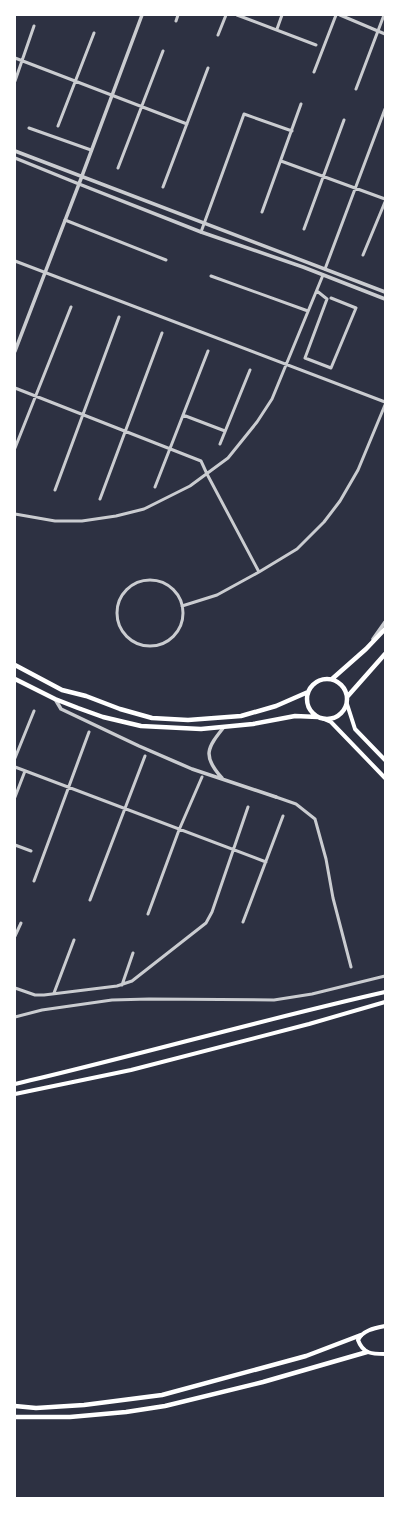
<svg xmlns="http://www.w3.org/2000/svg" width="400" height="1513" font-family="Roboto,sans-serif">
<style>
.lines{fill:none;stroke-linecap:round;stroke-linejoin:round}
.minor{stroke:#caccd0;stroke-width:3}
.tertiary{stroke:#caccd0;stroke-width:3.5}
.secondary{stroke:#fff;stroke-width:4}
.primary{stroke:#fff;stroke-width:4.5}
</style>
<rect width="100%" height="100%" fill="#2d3142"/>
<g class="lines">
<path class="minor" d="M 237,15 L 316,45
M 340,15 L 385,34
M 176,21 L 178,15
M 277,29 L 282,15
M 218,35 L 226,15
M 15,58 L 187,124
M 314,72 L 336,15
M 15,81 L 34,26
M 356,89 L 384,15
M 58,126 L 94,33
M 29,128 L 91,150
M 281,161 L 385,199
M 118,168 L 163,51
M 163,187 L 208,68
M 262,212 L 301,104
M 65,220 L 166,260
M 304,229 L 344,120
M 201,232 L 244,114 L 292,131
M 363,255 L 385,202
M 15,261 L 385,402
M 325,269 L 385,109
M 211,276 L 308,311
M 317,291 L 327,299 L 305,358 L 331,368 L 356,308 L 331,298
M 15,388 L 201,461 L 207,474 L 259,572
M 183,415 L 225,431
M 220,444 L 250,370
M 15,448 L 71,307
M 155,487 L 208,351
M 55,490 L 119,317
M 100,499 L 162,333
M 15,514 L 55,521 L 82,521 L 116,516 L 144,509 L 190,486 L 228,458 L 257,422 L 272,399 L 323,275
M117 613a33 33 0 1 1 66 0a33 33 0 1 1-66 0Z
M 182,606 L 217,595 L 259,572 L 297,549 L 324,522 L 340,501 L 358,470 L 385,405
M 15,758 L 34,711
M 15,767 L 266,862
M 15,797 L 25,771
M 276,797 L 296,804 L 315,819 L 326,859 L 333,898 L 351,967
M 15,845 L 31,851
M 34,881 L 89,732
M 90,900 L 145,756
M 148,914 L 179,830 L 202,777
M 243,922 L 283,816
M 15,936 L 21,923
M 122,985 L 133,953
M 15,988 L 35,995 L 44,995 L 117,986 L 132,981 L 206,923 L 212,912 L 248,807
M 54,993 L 74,940
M 15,1017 L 42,1010 L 112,1000 L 149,999 L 274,1000 L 312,994 L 385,976"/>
<path class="tertiary" d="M 15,151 L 385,292
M 15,158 L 79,184 L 201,232 L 303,267 L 385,299
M 15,351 L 79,184 L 142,15
M 373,639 L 385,622
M 55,699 L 61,709 L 139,746 L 192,769 L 276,797
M 222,778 C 202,756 207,748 224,727"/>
<path class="secondary" d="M 347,704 L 355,729 L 385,760
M 324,719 L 331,722 L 385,778
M 15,1084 C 139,1055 261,1020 385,992
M 15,1094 L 131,1070 L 309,1024 L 385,1002
M 385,1326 C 375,1328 363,1330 358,1340 C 363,1354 372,1354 385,1354"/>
<path class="primary" d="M 15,665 L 62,690 L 86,696 L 120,709 L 152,718 L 188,720 L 241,716 L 276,706 L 308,692
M307 699a20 20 0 1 1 40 0a20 20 0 1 1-40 0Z
M 15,679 L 55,699 L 78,708 L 103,717 L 141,726 L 201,729 L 253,724 L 295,716 L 318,717
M 332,679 L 366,649 L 385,629
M 347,697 L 385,654
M 15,1406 L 36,1408 L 84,1405 L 162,1395 L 306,1356 L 361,1335
M 15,1417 L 70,1417 L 126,1412 L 165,1406 L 263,1382 L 367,1352"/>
</g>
<rect width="400" height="1513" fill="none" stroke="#ffffff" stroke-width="32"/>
</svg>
